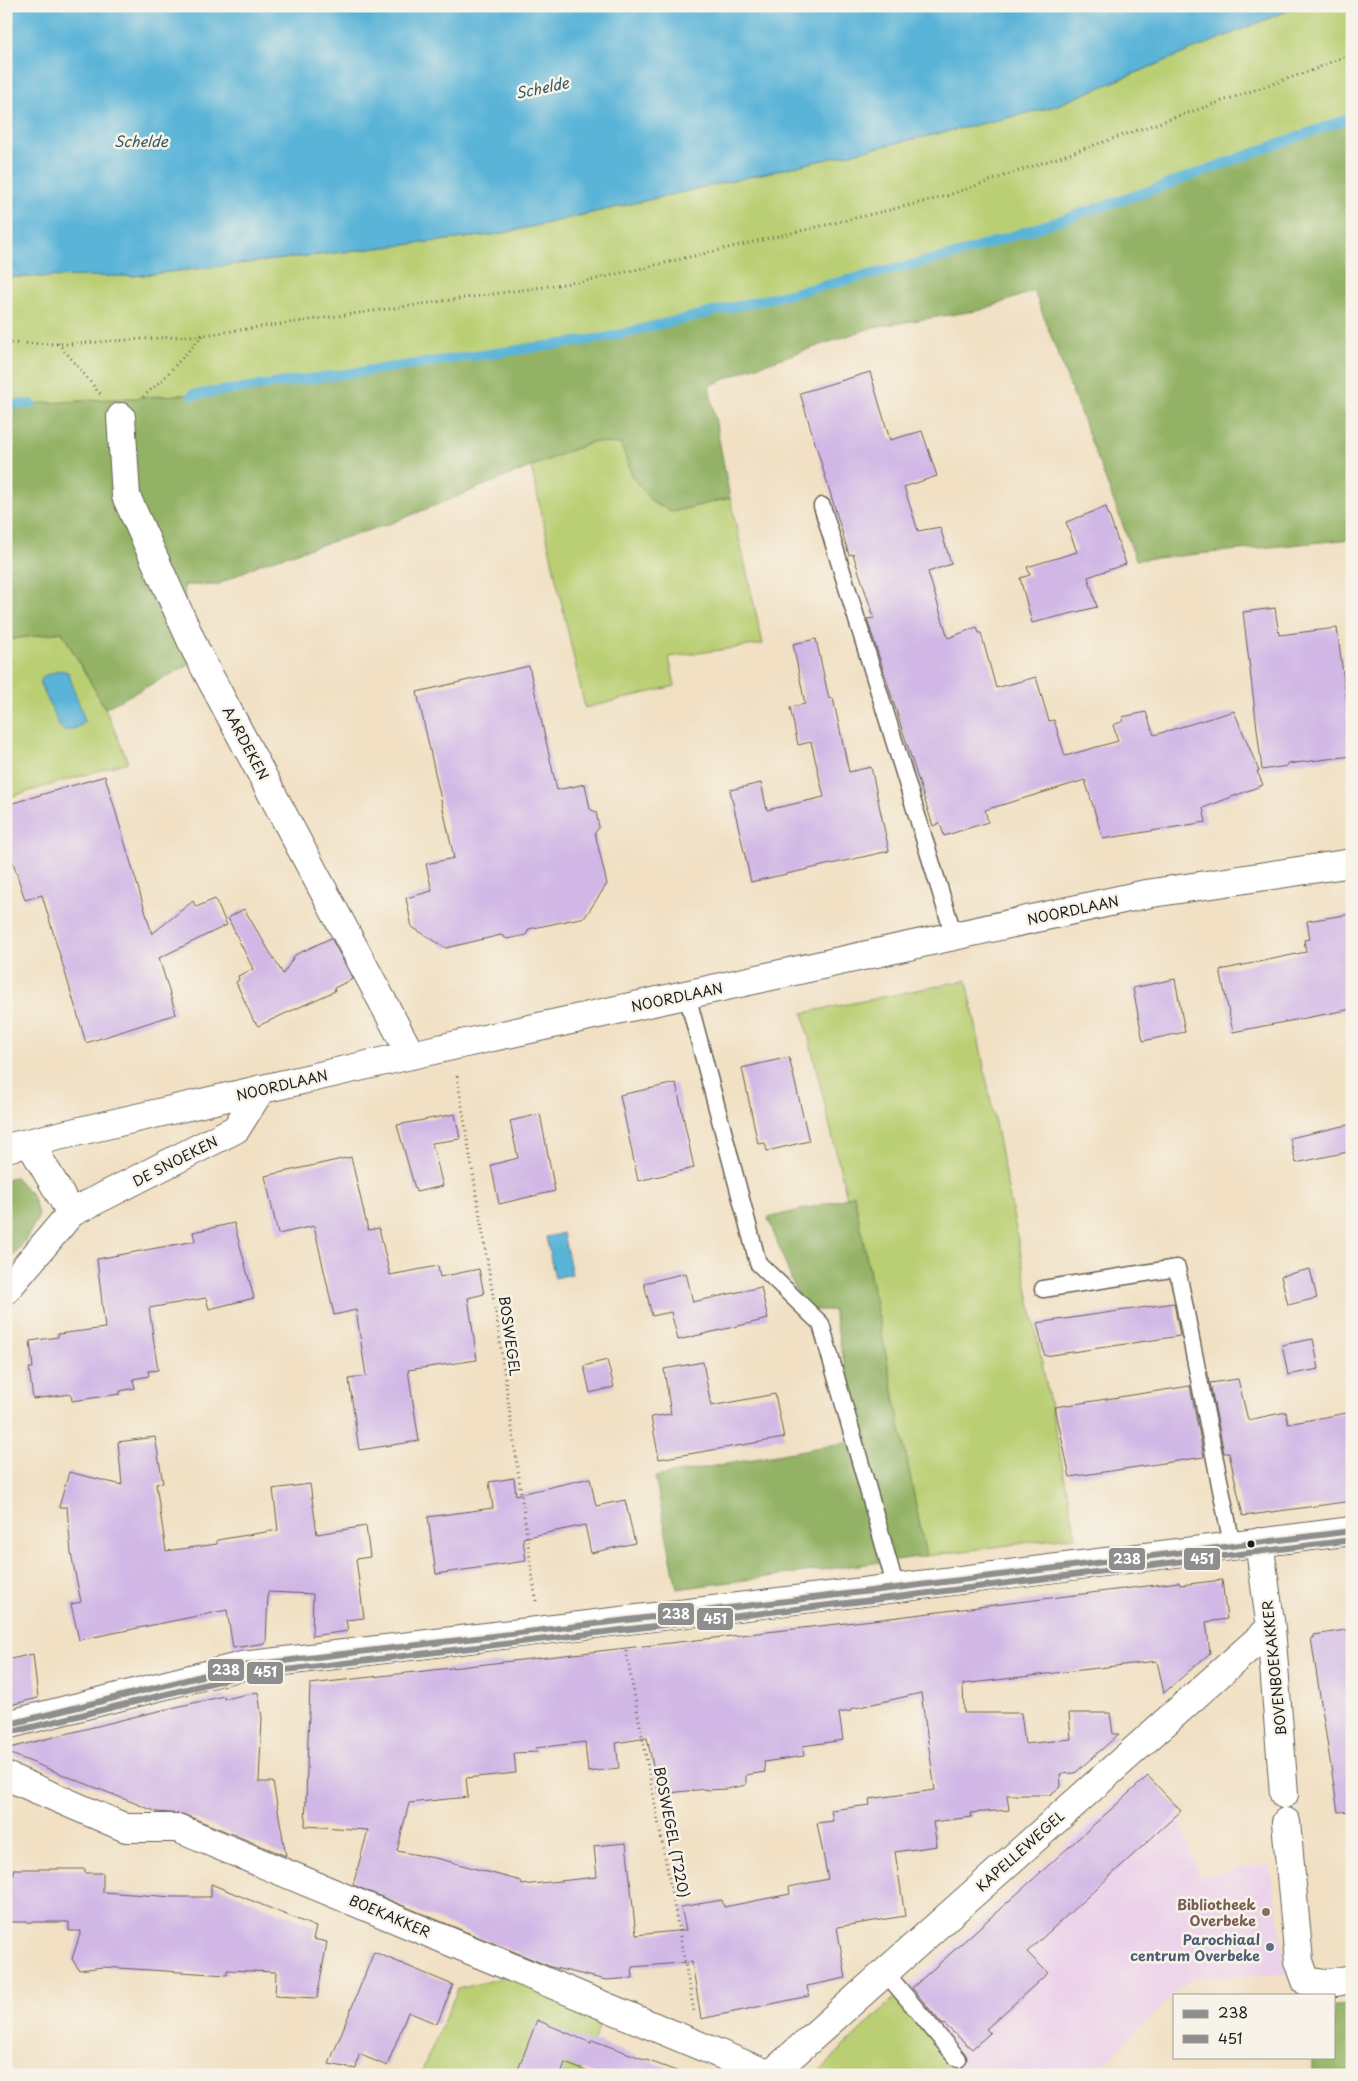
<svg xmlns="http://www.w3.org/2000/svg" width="1358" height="2081" font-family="'Playpen Sans',sans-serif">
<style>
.built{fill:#ecd1ea}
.green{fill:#bacf73;stroke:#6b7648}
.forest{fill:#93b265;stroke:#586740}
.water{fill:#5ab4d8;stroke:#3b687a}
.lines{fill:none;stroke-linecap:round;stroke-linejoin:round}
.stream{stroke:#5ab4d8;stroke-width:10}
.building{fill:#d1b7e6;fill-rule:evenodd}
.service-casing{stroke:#676156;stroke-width:19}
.minor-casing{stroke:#676156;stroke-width:30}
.tertiary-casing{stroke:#676156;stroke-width:30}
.path{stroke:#676156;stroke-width:3;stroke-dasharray:1 4;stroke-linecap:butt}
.service{stroke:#fff;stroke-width:16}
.minor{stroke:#fff;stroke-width:28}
.tertiary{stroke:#fff;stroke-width:28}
.bus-1-casing{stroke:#f7f3e8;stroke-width:10}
.bus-2-casing{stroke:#f7f3e8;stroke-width:10}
.bus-1{stroke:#8e8e8e;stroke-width:6}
.bus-2{stroke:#8e8e8e;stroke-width:6}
.bus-dot{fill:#1c1c1c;stroke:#f7f3e8;stroke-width:2}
.education-dot{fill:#8d6e63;stroke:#f7f3e8;stroke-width:2}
.service-dot{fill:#5c6f8a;stroke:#f7f3e8;stroke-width:2}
.labels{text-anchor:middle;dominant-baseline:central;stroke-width:5;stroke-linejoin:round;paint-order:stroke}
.street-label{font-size:14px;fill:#1c1c1c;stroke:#f7f3e8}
.education-label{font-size:14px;font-weight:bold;fill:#785e54;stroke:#f7f3e8;text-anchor:end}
.service-label{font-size:14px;font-weight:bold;fill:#4e5e75;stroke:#f7f3e8;text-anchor:end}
.water-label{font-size:15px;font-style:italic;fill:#355967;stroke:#f7f3e8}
.line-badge{stroke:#f7f3e8;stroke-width:2}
.badge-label{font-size:14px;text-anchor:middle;font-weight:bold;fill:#fff}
</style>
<rect width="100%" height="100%" fill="#f7f3e8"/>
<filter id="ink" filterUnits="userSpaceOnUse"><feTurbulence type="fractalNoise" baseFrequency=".02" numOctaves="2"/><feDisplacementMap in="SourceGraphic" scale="10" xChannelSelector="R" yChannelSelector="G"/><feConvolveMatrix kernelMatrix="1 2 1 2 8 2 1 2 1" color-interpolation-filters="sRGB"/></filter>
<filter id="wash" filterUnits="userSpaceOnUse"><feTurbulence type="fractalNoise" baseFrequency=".0096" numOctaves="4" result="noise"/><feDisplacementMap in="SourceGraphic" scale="20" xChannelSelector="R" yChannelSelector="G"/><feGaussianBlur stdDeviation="1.12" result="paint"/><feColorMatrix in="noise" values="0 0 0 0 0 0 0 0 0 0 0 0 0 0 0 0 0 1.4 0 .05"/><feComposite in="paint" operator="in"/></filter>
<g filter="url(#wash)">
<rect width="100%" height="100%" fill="#f1e0c3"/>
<path class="built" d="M 1145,1773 L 1178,1812 L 1199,1876 L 1269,1864 L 1288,1974 L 1190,1978 L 1092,2075 L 819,2075 L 819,2071 L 895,1997 Z"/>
<path class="green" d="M 1299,6 L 1352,6 L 1352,124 L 1345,120 L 1146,192 L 957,254 L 603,338 L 212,393 L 31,404 L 6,404 L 6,277 L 134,276 L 500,234 L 1050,108 Z
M 592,442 L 621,444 L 633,478 L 672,512 L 730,498 L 763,644 L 669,657 L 675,686 L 585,708 L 531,466 Z
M 62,632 L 105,708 L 128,762 L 6,798 L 6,640 Z
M 967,980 L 1076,1536 L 926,1556 L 854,1195 L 847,1198 L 803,1013 Z
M 509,1976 L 605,2013 L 579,2075 L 420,2075 L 458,1989 Z
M 895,1997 L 965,2075 L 819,2075 L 819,2071 Z"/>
<path class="forest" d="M 1345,120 L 1352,124 L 1352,539 L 1136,560 L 1034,291 L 981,310 L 874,327 L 749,369 L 709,386 L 730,498 L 672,512 L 653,503 L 633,478 L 621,444 L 592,442 L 389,524 L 262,563 L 217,585 L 184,585 L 189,665 L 105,708 L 62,632 L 6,640 L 6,404 L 31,404 L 212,393 L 603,338 L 957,254 L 1146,192 Z
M 15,1177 L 32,1195 L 39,1216 L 23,1244 L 6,1264 L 6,1179 Z
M 854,1194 L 926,1556 L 677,1589 L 655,1477 L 837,1444 L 860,1437 L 833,1310 L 803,1310 L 768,1218 L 847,1198 Z
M 1352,2005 L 1352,2075 L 1312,2075 L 1312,2057 L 1334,2057 L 1334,2006 Z"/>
<path class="water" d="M 6,6 L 1299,6 L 1050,108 L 499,234 L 134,276 L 6,277 Z
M 60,670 L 68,672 L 85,721 C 82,727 71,730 64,731 L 59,726 L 40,682 L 44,676 Z
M 563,1233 L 572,1274 L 555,1278 L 546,1237 Z"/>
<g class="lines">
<path class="stream" d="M 192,395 L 603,338 L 957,254 L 1146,192 L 1352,117
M 6,404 L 31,404"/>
</g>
<g id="blocks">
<path class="building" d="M 870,372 L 890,440 L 922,431 L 937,476 L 904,487 L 918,531 L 940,527 L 951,564 L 928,572 L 948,638 L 977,627 L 979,633 L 981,633 L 996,688 L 1036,677 L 1049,721 L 1054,720 L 1065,756 L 1118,741 L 1113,725 L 1124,721 L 1122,717 L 1146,712 L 1154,735 L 1234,711 L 1259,771 L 1257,771 L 1263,785 L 1203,808 L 1206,822 L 1103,839 L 1085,780 L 985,810 L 988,822 L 944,836 L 940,823 L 933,826 L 867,619 L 874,618 L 853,554 L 849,555 L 800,393 Z
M 1106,507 L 1126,564 L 1088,577 L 1097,607 L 1032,623 L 1020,578 L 1030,575 L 1027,567 L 1077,552 L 1066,522 Z
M 1275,608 L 1279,635 L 1337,628 L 1352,743 L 1352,756 L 1287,764 L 1287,766 L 1262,770 L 1243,612 Z
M 816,639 L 829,699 L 833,698 L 849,772 L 871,767 L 889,851 L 751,882 L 730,790 L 761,783 L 767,810 L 824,797 L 811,742 L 798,745 L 790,707 L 805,704 L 793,644 Z
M 529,666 L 557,790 L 585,784 L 590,809 L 596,812 L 599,827 L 595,833 L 607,884 L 585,917 L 529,929 L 526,935 L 507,939 L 501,935 L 446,948 L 412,927 L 406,898 L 432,891 L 426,864 L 454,858 L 417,692 Z
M 105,776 L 152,934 L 193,901 L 196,907 L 215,899 L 227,925 L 159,958 L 176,1014 L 86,1043 L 42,895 L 25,900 L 6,840 L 6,805 Z
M 244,909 L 283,974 L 295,955 L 331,938 L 353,979 L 334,988 L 335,991 L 258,1026 L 255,1022 L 254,1022 L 236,982 L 239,980 L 238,976 L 253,969 L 228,918 Z
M 1352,914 L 1352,1009 L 1233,1032 L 1220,970 L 1306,952 L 1304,940 L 1310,939 L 1307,921 Z
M 1175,979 L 1185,1032 L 1143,1041 L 1133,988 Z
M 789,1057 L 809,1141 L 767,1151 L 765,1143 L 758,1144 L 742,1068 Z
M 676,1083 L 694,1168 L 638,1181 L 620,1095 Z
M 455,1114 L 460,1139 L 432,1143 L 443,1186 L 416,1192 L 397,1125 Z
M 540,1114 L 555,1191 L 499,1204 L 491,1165 L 518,1158 L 510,1121 Z
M 1352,1124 L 1352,1151 L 1296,1163 L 1290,1138 Z
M 351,1157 L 368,1230 L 379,1228 L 390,1275 L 438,1266 L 440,1277 L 479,1269 L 484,1294 L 468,1298 L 477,1360 L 408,1370 L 419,1441 L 359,1450 L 349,1379 L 366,1376 L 356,1310 L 334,1315 L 314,1226 L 278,1234 L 265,1176 Z
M 234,1223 L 254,1298 L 209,1309 L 206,1298 L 149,1308 L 158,1370 L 148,1371 L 149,1376 L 133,1379 L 135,1388 L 120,1391 L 120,1394 L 72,1401 L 71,1394 L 33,1399 L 29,1368 L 33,1368 L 30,1341 L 58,1337 L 58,1334 L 105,1328 L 97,1259 L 195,1241 L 193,1232 Z
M 1310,1269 L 1317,1298 L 1288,1305 L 1281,1276 Z
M 686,1273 L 693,1302 L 761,1287 L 768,1319 L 678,1340 L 671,1312 L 652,1316 L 644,1283 Z
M 1174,1303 L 1180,1336 L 1045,1356 L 1037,1323 Z
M 1313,1339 L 1319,1369 L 1288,1375 L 1282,1345 Z
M 607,1360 L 614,1387 L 590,1393 L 584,1366 Z
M 703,1362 L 711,1406 L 775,1394 L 784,1438 L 659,1459 L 651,1417 L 671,1414 L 664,1369 Z
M 1238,1379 L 1248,1420 L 1286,1412 L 1288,1424 L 1352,1412 L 1352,1501 L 1243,1516 L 1229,1453 L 1224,1453 L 1210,1383 Z
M 1190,1386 L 1204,1457 L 1070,1477 L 1055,1407 Z
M 155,1437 L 163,1483 L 156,1484 L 166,1551 L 217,1544 L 217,1540 L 278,1530 L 273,1489 L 310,1484 L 317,1534 L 366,1526 L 370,1557 L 356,1559 L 364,1618 L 346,1620 L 348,1631 L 312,1636 L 313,1594 L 268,1592 L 266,1643 L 233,1648 L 227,1610 L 79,1640 L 71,1604 L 81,1602 L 71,1553 L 67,1507 L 59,1507 L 69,1472 L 122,1485 L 118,1442 Z
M 514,1478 L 516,1495 L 590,1478 L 596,1506 L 625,1500 L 635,1543 L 591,1553 L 585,1525 L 523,1538 L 526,1561 L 436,1574 L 428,1517 L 493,1508 L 489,1482 Z
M 1222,1580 L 1227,1619 L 1206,1622 L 1210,1653 L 1164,1693 L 1157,1661 L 963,1684 L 964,1713 L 1021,1713 L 1025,1744 L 1071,1739 L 1069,1713 L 1110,1713 L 1113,1734 L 1119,1734 L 1075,1773 L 1060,1774 L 1061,1786 L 1050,1795 L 1007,1795 L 1009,1810 L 971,1813 L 972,1817 L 933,1822 L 937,1846 L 895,1852 L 905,1916 L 837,1927 L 846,1978 L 807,1986 L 809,1996 L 701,2019 L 692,1962 L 632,1967 L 633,1978 L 606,1980 L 551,1967 L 353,1885 L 368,1830 L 305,1826 L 310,1684 L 890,1618 L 1179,1582 L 1180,1585 ZM 921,1693 L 935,1790 L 869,1799 L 870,1805 L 831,1810 L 833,1821 L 817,1823 L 828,1879 L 789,1887 L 790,1894 L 724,1907 L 722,1900 L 681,1907 L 686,1930 L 636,1935 L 626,1843 L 594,1846 L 597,1877 L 522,1885 L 521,1881 L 440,1859 L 397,1851 L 409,1803 L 468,1797 L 466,1778 L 516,1773 L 514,1753 L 537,1752 L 536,1748 L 585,1742 L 588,1772 L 619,1768 L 616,1743 L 647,1738 L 659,1794 L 706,1789 L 706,1790 L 727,1789 L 746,1785 L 746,1775 L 765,1772 L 764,1762 L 804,1756 L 803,1746 L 843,1740 L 839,1713 L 851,1711 L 851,1709 Z
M 1352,1629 L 1352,1811 L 1338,1812 L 1311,1638 L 1314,1638 L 1314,1635 Z
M 33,1654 L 38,1698 L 6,1706 L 6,1660 Z
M 258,1692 L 262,1718 L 259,1782 L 273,1782 L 286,1856 L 183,1814 L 157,1812 L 6,1752 L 6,1749 L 137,1716 L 224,1696 L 224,1699 Z
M 1148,1776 L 1181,1811 L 1027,1952 L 1048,1973 L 986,2029 L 990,2033 L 972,2049 L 944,2024 L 943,2025 L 912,1988 Z
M 13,1869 L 85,1869 L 85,1873 L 103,1873 L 103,1892 L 173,1897 L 211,1897 L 211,1884 L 316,1927 L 313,1939 L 327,1942 L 317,1998 L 275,1996 L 276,1972 L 227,1970 L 227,1975 L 103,1967 L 79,1970 L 72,1959 L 81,1931 L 69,1931 L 69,1922 L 6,1922 L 6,1875 L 14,1875 Z
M 374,1952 L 453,1985 L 437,2024 L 408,2012 L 387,2066 L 359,2054 L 356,2069 L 329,2064 Z
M 537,2020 L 591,2043 L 592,2040 L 679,2072 L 678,2075 L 596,2075 L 565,2063 L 561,2075 L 516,2075 Z"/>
</g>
</g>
<g filter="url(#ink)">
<use href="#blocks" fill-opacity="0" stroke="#676156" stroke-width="1"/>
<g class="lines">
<g class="service-casing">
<path id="service" d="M 822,506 L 954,936
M 687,995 L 758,1263 L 821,1324 L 896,1588
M 1043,1289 L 1177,1268 L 1232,1545
M 885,1972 L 958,2059"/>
</g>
<g class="minor-casing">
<path id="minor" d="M 121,417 L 126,496 L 196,651 L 411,1055
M 30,1143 L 71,1213
M 6,1290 L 71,1213 L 236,1129 L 261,1089
M 1259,1542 L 1271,1628 L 1284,1794
M 6,1725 L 242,1666 L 896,1588 L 1352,1531
M 6,1776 L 126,1828 L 177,1828 L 770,2075
M 1286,1822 L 1299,1961 L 1306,1981 L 1325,1984 L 1352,1979
M 770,2075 L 1271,1628"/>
</g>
<g class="tertiary-casing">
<path id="tertiary" d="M 6,1148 L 411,1055 L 1146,894 L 1352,863"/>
</g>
<path class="path" d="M 6,343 L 68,344 L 204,335 L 592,280 L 940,198 L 1313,70 L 1352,53
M 58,343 L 102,396
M 143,397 L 163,379 L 203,335
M 457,1076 L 497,1320 L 536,1601
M 626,1651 L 694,2011"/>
<use href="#service" class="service"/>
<use href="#minor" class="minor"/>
<use href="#tertiary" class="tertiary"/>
<g class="bus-1-casing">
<path id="bus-1" d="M 6,1725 L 242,1666 L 896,1588 L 1352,1531"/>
</g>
<g class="bus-2-casing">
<path id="bus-2" d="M 8,1733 L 244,1675 L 897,1597 L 1352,1540"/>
</g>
<use href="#bus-1" class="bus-1"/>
<use href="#bus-2" class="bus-2"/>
</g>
</g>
<circle class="bus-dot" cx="1251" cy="1544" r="4.5"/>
<circle class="education-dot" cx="1266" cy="1912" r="5"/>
<circle class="service-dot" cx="1270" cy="1947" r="5"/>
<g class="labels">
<g class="street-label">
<text transform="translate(246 743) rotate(62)">AARDEKEN</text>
<text transform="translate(1073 910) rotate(-12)">NOORDLAAN</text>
<text transform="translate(677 997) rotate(-12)">NOORDLAAN</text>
<text transform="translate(282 1085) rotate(-13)">NOORDLAAN</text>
<text transform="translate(175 1161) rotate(-27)">DE SNOEKEN</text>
<text transform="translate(510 1336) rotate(82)">BOSWEGEL</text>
<text transform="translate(1274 1668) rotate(-96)">BOVENBOEKAKKER</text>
<text transform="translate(672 1832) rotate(79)">BOSWEGEL (T220)</text>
<text transform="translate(1020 1851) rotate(-42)">KAPELLEWEGEL</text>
<text transform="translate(390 1916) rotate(23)">BOEKAKKER</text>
</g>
<g class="education-label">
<text x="1256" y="1904">Bibliotheek<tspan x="1256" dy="16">Overbeke</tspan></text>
</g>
<g class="service-label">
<text x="1260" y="1939">Parochiaal<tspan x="1260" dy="16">centrum Overbeke</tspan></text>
</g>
<g class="water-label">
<text transform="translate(542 87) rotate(-12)">Schelde</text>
<text x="141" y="140">Schelde</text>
</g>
</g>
<g class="line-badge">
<rect x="1183" y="1547" width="38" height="24" rx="5" fill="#8e8e8e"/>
<rect x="1108" y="1547" width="38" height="24" rx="5" fill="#8e8e8e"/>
<rect x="657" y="1602" width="38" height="24" rx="5" fill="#8e8e8e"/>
<rect x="696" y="1607" width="38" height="24" rx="5" fill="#8e8e8e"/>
<rect x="207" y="1658" width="38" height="24" rx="5" fill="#8e8e8e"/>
<rect x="246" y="1661" width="38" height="24" rx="5" fill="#8e8e8e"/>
</g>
<g class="badge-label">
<text x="1202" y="1564">451</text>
<text x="1127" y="1564">238</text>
<text x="676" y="1619">238</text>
<text x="715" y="1624">451</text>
<text x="226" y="1675">238</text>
<text x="265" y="1677">451</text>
</g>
<rect width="1358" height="2081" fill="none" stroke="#f7f3e8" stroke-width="25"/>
<rect x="1173" y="1994" width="162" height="65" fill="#f7f3e8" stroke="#9f9d96"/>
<rect x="1183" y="2010" width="25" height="8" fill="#8e8e8e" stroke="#9f9d96"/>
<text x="1218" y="2018" font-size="15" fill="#1c1c1c">238</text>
<rect x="1183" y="2035" width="25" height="8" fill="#8e8e8e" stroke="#9f9d96"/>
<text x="1218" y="2044" font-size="15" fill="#1c1c1c">451</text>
</svg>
